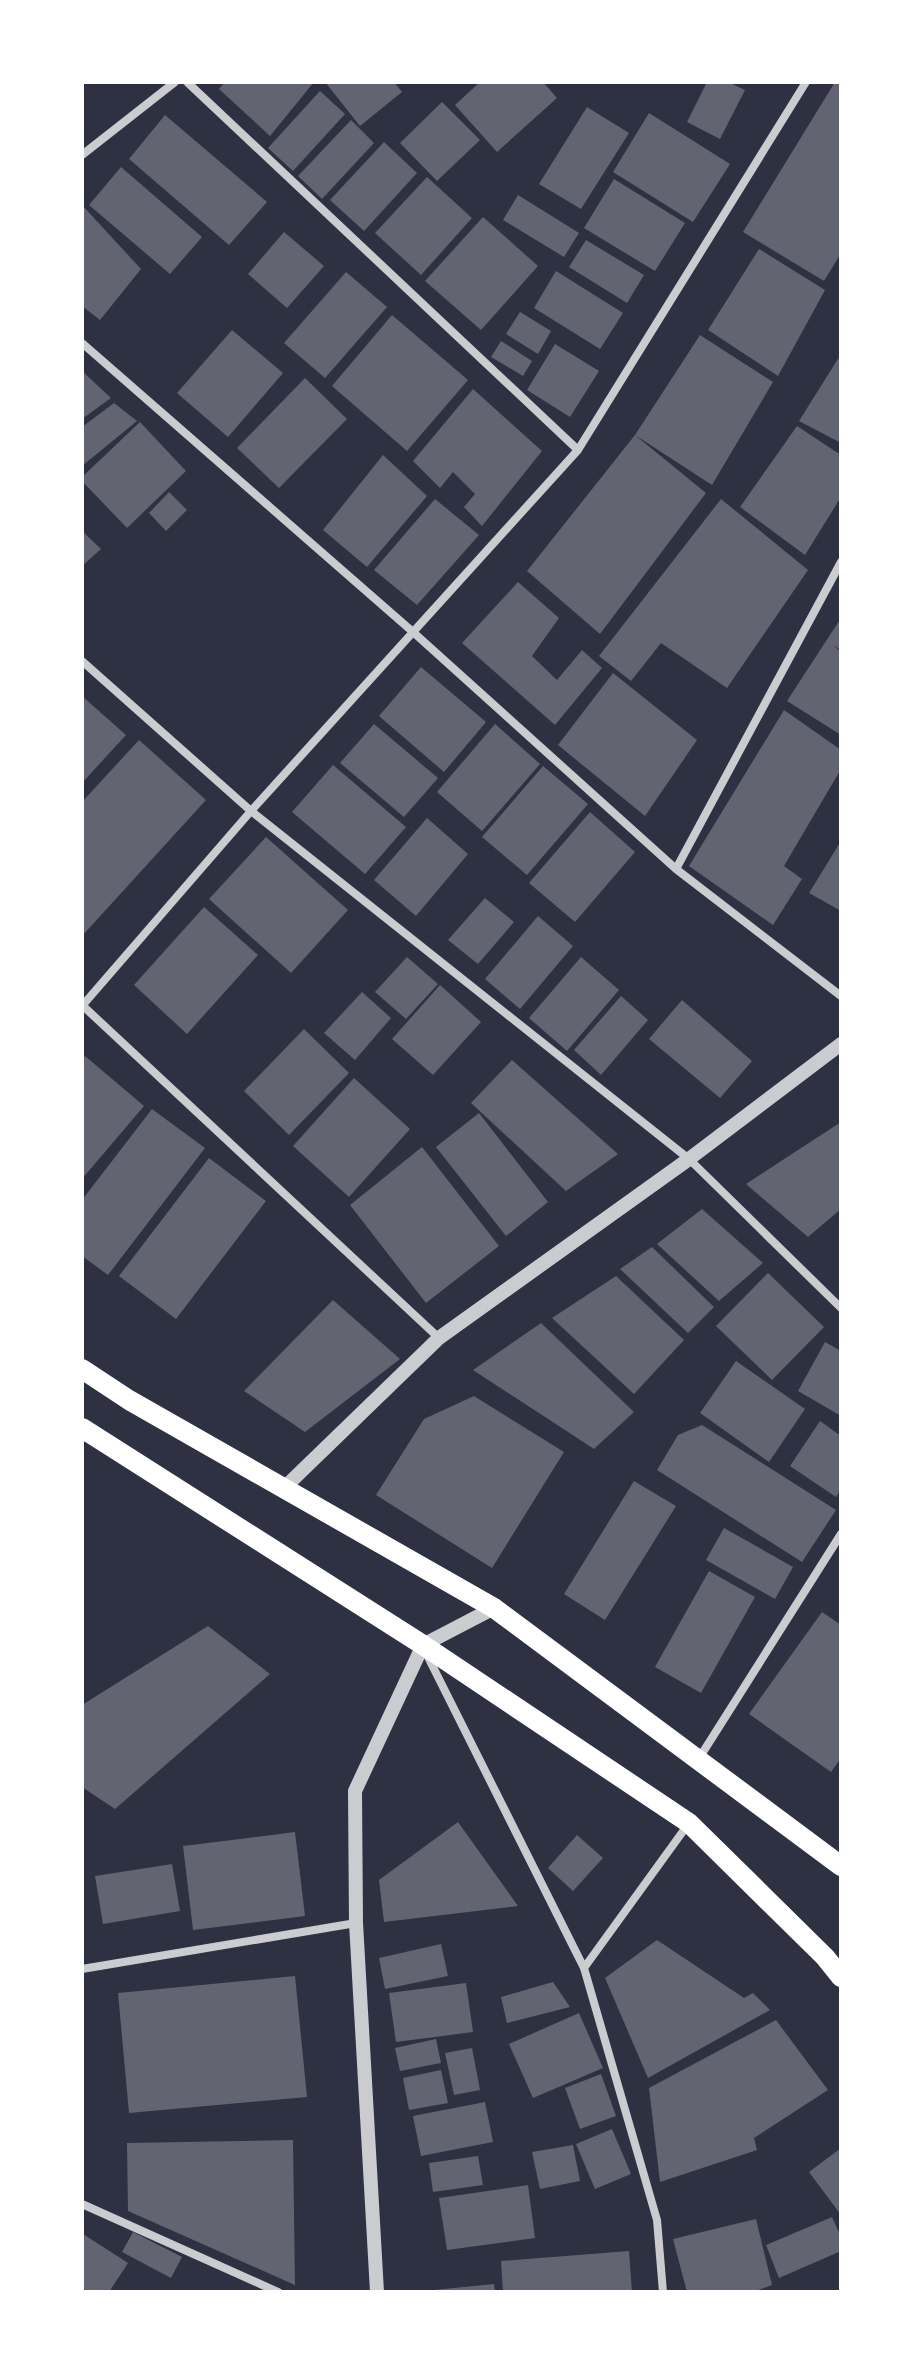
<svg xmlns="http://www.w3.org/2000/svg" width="923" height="2374" font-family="'PT Serif',serif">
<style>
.building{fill:#626471}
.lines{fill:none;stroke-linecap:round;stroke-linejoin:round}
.minor{stroke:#caccd0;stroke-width:8}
.tertiary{stroke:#caccd0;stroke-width:14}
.primary{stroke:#fff;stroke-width:20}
</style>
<rect width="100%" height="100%" fill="#2d3142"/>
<path class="building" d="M 225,82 L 314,82 L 270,136 L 219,89 Z
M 325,82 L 394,82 L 402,92 L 360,126 Z
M 480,82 L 543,82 L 557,98 L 497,152 L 455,105 Z
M 707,82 L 728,82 L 745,90 L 720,139 L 687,122 Z
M 835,82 L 841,82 L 841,253 L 824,281 L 743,232 Z
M 320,91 L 345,114 L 293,171 L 268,148 Z
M 442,102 L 480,140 L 437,181 L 400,143 Z
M 587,107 L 629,133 L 581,209 L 539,184 Z
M 649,113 L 730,164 L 693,222 L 613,172 Z
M 165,115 L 267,202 L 229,245 L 129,159 Z
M 351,120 L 374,143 L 322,199 L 298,176 Z
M 384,142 L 417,173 L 364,231 L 330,200 Z
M 121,167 L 202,237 L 170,274 L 89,205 Z
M 427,177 L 472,218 L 421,275 L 375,233 Z
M 614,179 L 685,223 L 655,271 L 584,228 Z
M 518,195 L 579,233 L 564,257 L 503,220 Z
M 82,205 L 141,269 L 100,320 L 82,306 Z
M 483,217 L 538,266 L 481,330 L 425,281 Z
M 284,232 L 324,266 L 287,308 L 248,274 Z
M 586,240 L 644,275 L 627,303 L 569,267 Z
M 759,249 L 825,290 L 778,376 L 708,330 Z
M 556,271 L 623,313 L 600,349 L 534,308 Z
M 346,272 L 387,307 L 325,378 L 284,343 Z
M 520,312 L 551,331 L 538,354 L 506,334 Z
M 392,315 L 468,380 L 407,451 L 332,386 Z
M 232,330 L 283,373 L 228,437 L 177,393 Z
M 700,335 L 773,382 L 712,485 L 635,435 L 706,493 L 600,634 L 527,571 L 635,435 Z
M 501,341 L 532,361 L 523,376 L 491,357 Z
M 555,344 L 599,371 L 570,417 L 527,390 Z
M 841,354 L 841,443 L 799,421 Z
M 82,371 L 111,398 L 82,419 Z
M 305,378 L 347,419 L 279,488 L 237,448 Z
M 473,389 L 542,451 L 482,526 L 464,507 L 475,494 L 453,472 L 440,488 L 413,461 Z
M 114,403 L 137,421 L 82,466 L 82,427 Z
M 140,422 L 186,471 L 127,528 L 82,481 L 82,477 Z
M 797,426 L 841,455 L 841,497 L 805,555 L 740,507 Z
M 383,455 L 427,496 L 367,567 L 323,530 Z
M 169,492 L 187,510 L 166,531 L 149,513 Z
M 435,499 L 479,535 L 417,605 L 374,570 Z
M 721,499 L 808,570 L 727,688 L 661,643 L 631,681 L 599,656 Z
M 82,531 L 101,549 L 82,566 Z
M 518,582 L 559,618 L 532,656 L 557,680 L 582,650 L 602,668 L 555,725 L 462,643 Z
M 841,618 L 841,650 L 833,645 L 841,652 L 841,735 L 787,701 Z
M 421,667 L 486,722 L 444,772 L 379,716 Z
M 613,673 L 697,740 L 645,816 L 558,745 Z
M 82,696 L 126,735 L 82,783 Z
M 784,710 L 841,750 L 841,769 L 784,866 L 802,879 L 773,925 L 689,866 Z
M 374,724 L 438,778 L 404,817 L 340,763 Z
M 495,724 L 540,764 L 482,831 L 437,792 Z
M 139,740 L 206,800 L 82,936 L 82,802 Z
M 333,765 L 406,827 L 365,874 L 292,812 Z
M 543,766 L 588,804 L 527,875 L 482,837 Z
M 590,812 L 635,852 L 575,922 L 529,883 Z
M 427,818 L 468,854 L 416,916 L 374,880 Z
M 266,837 L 348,910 L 291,973 L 209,899 Z
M 841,841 L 841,911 L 809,893 Z
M 485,898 L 514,922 L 478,964 L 448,940 Z
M 204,907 L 258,955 L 187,1034 L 134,985 Z
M 538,916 L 573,946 L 520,1009 L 485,979 Z
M 407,957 L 438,984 L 406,1019 L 375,992 Z
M 581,957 L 619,990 L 567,1051 L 529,1018 Z
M 440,985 L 481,1022 L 433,1075 L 392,1039 Z
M 362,992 L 391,1018 L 355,1060 L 324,1033 Z
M 621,996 L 648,1020 L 601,1075 L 574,1050 Z
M 682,1000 L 752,1061 L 720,1098 L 649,1039 Z
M 304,1029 L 349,1073 L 289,1135 L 244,1091 Z
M 85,1056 L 144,1106 L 82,1179 L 82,1060 Z
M 512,1060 L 618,1154 L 566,1191 L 471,1103 Z
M 354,1078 L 410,1129 L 349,1197 L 293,1146 Z
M 152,1109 L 205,1148 L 108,1275 L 82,1256 L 82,1200 Z
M 479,1113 L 548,1202 L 506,1236 L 436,1147 Z
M 841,1122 L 841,1209 L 808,1237 L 746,1184 Z
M 422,1147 L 499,1246 L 426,1303 L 350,1205 Z
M 209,1158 L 266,1201 L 176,1319 L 119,1276 Z
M 702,1209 L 763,1263 L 719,1301 L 657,1244 Z
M 652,1247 L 714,1307 L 688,1333 L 620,1269 Z
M 768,1273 L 824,1327 L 772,1380 L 716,1326 Z
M 616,1276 L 684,1340 L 634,1394 L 552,1318 Z
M 333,1300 L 400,1359 L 305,1432 L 244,1391 Z
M 541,1323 L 634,1412 L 594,1449 L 473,1370 Z
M 825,1342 L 841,1351 L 841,1416 L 798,1391 Z
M 736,1361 L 805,1409 L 769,1462 L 700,1413 Z
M 474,1396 L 564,1452 L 492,1568 L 376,1495 L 424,1419 Z
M 820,1421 L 841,1436 L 841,1489 L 836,1497 L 790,1466 Z
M 702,1425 L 836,1510 L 802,1562 L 657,1470 L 678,1435 Z
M 634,1481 L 676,1506 L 605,1620 L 564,1594 Z
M 724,1528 L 793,1567 L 775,1599 L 706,1560 Z
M 709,1571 L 755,1597 L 701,1693 L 655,1667 Z
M 822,1612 L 841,1625 L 841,1758 L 831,1772 L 749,1714 Z
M 208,1626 L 270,1674 L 115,1809 L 82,1787 L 82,1705 Z
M 458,1822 L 518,1906 L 384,1922 L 379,1880 Z
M 295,1832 L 305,1916 L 193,1930 L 183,1846 Z
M 577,1835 L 603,1858 L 573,1891 L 548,1868 Z
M 172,1864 L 180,1911 L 103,1924 L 95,1876 Z
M 657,1940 L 744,1998 L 753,1993 L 770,2010 L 648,2078 L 605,1978 Z
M 441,1944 L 448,1976 L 385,1989 L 379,1958 Z
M 295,1976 L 307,2097 L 129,2113 L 118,1993 Z
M 553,1982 L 570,2007 L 507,2023 L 501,1997 Z
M 466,1983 L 473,2032 L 396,2042 L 389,1993 Z
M 579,2013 L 603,2068 L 533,2098 L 509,2044 Z
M 776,2020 L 828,2090 L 754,2138 L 757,2150 L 660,2182 L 649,2088 Z
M 436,2039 L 441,2063 L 400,2071 L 395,2048 Z
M 472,2048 L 480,2090 L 454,2095 L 445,2053 Z
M 441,2070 L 448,2103 L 409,2110 L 403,2078 Z
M 601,2074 L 616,2116 L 580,2129 L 565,2088 Z
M 485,2102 L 493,2142 L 421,2156 L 413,2116 Z
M 612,2129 L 631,2174 L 595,2189 L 576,2144 Z
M 293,2140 L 295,2285 L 128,2211 L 127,2143 Z
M 573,2145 L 580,2181 L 540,2189 L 532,2152 Z
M 841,2148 L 841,2215 L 809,2172 Z
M 478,2156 L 483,2185 L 433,2192 L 429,2163 Z
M 528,2185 L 535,2238 L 447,2250 L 439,2198 Z
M 832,2217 L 841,2237 L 841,2251 L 779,2278 L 766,2245 Z
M 756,2219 L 772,2285 L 753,2292 L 687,2292 L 673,2239 Z
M 133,2232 L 182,2257 L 171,2278 L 122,2252 Z
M 83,2234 L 128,2263 L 109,2292 L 82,2292 Z
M 629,2251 L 632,2292 L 503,2292 L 501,2261 Z
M 494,2284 L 495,2292 L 434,2292 L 434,2290 Z"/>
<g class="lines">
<path class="minor" d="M 187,82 L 578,450
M 82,155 L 175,82
M 82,343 L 413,632 L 676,869 L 841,996
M 82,661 L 251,811 L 689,1159 L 841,1308
M 676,869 L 841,562
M 82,1005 L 439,1338
M 82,1006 L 251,811 L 578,450 L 806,82
M 426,1653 L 584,1968 L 657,2220 L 663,2292
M 698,1760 L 841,1534
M 584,1968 L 689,1823
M 82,1969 L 356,1923
M 82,2204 L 278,2292"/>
<path class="tertiary" d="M 284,1488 L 439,1338 L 689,1159 L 841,1044
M 377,2292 L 356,1923 L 355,1791 L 423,1645 L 494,1608"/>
<path class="primary" d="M 82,1369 L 129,1400 L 494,1608 L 841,1866
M 82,1428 L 423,1645 L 689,1823 L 825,1957 L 841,1977"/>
</g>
<rect width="923" height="2374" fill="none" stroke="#ffffff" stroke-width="168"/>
</svg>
